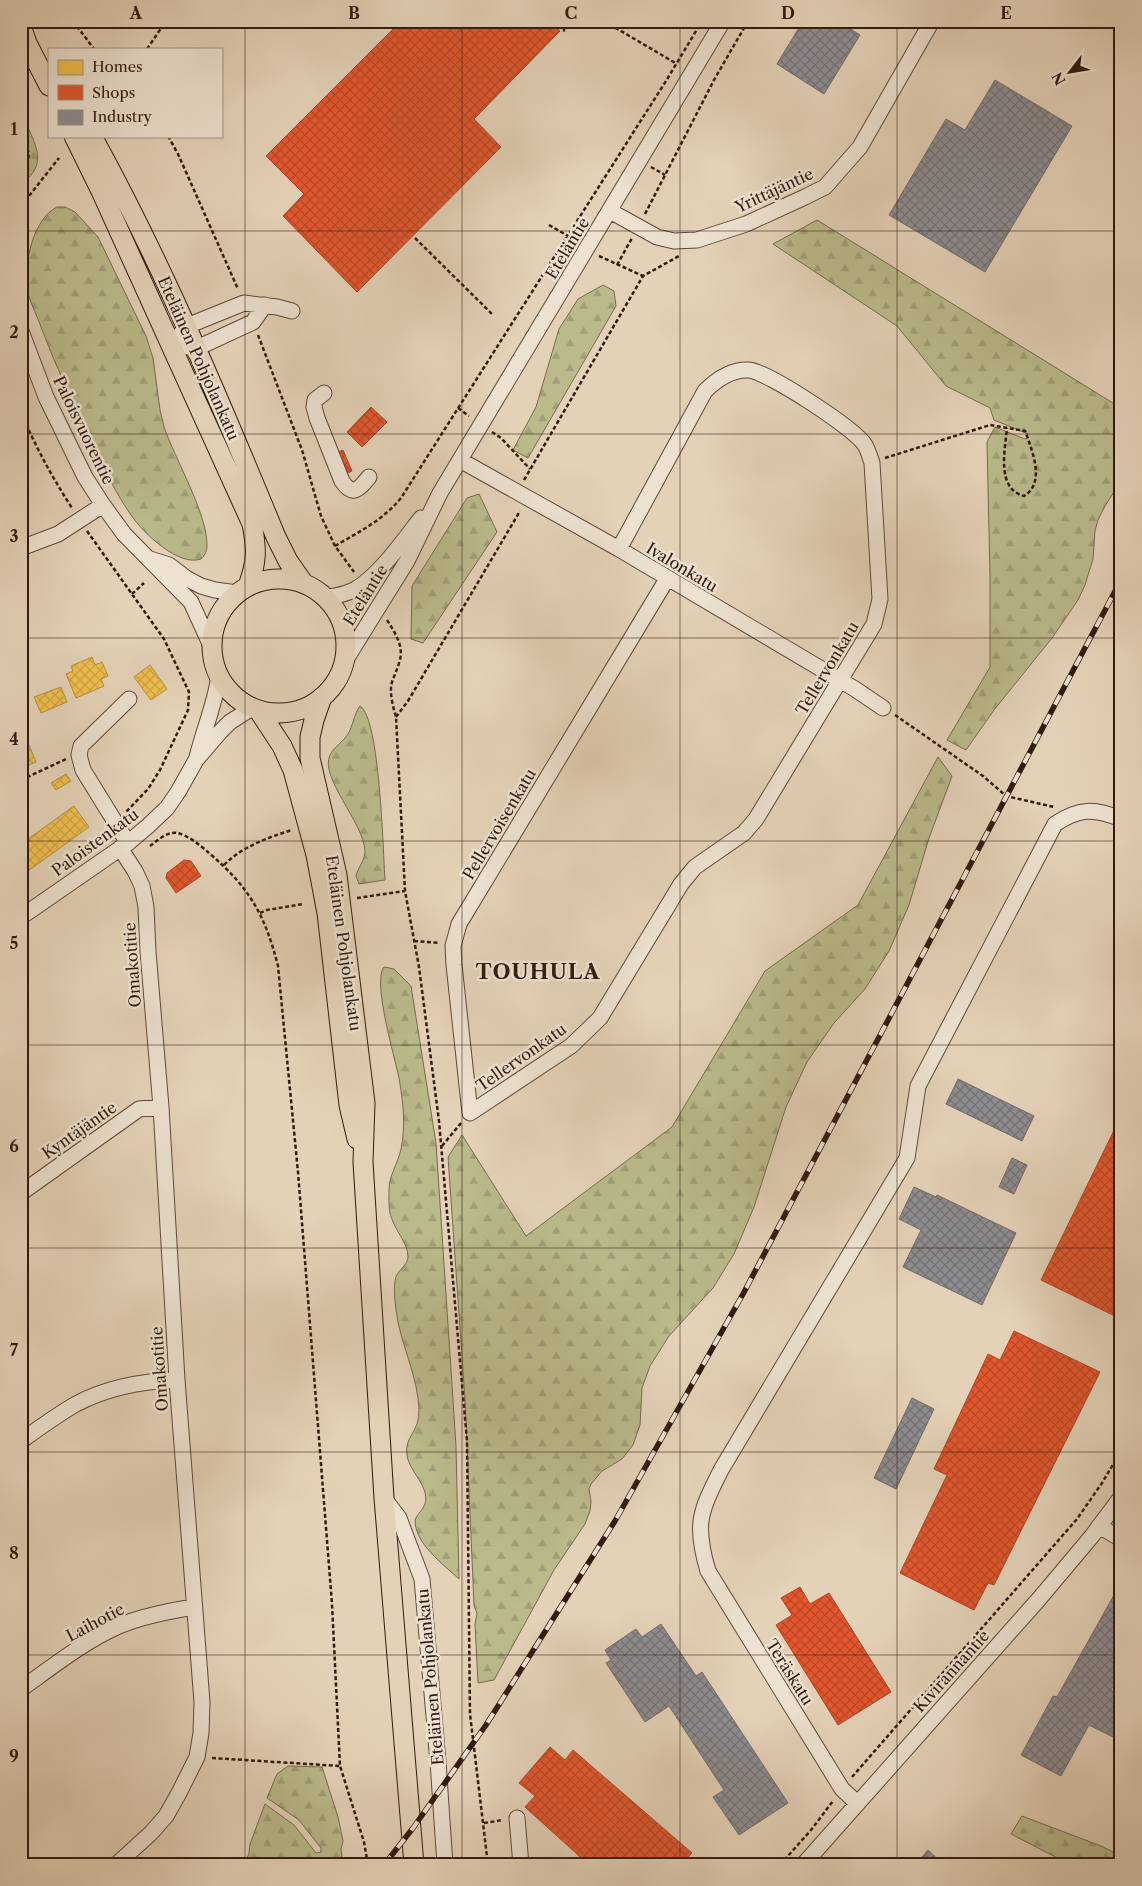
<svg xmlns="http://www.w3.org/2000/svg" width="1142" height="1886" font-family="'Libre Caslon Text',serif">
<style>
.forest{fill:url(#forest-firs);stroke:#766a4d}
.homes{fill:url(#homes-cross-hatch);stroke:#b88f3b}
.shops{fill:url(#shops-cross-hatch);stroke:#af4525}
.industry{fill:url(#industry-cross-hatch);stroke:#726a6b}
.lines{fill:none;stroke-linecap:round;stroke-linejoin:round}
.minor-casing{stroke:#5e4839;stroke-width:17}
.major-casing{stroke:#321a0f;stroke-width:21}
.path{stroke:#321a0f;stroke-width:2.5;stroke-dasharray:4 2.5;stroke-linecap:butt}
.minor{stroke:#ede2d1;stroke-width:15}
.major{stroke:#e4d2b8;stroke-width:19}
.rail-casing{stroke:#321a0f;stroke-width:5.5}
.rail{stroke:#ede2d1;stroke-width:4;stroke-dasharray:11;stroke-linecap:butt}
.grid{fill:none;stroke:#321a0f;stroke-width:1;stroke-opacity:0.55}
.labels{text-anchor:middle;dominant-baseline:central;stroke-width:5;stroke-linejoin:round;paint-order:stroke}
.street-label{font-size:16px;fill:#321a0f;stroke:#ede2d1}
.district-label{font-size:21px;font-weight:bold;letter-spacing:1px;fill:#321a0f;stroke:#ede2d1}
.neatline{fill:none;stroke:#321a0f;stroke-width:2}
.grid-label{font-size:16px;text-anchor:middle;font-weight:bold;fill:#321a0f}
</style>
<defs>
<pattern id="forest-firs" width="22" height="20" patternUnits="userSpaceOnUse" patternTransform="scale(1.25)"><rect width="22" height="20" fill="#baba8b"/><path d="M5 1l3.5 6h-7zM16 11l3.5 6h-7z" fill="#a09f77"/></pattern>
<pattern id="homes-cross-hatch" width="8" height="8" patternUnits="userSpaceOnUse" patternTransform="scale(1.25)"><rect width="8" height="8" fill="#f2c14e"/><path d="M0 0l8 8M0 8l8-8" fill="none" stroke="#d0a543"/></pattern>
<pattern id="shops-cross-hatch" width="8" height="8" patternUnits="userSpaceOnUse" patternTransform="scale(1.25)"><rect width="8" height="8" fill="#e4572e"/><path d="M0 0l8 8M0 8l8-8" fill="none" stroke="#b94726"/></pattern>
<pattern id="industry-cross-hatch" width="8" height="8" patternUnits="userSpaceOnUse" patternTransform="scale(1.25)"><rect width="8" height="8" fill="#8d8d92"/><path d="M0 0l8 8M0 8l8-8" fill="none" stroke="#747276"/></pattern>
</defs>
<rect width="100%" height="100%" fill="#e4d2b8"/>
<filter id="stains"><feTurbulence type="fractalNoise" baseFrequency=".004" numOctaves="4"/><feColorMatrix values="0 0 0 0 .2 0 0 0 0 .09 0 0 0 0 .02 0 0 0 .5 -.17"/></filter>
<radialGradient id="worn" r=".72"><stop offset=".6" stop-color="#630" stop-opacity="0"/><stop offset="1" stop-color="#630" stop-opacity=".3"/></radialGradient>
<path class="forest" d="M 21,109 C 29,138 54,161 21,184 Z
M 57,207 L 65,207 L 75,212 L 98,237 L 146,336 L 153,358 L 160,410 L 164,427 C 175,459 207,513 207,545 C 207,551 205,555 201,559 C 179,567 143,533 131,515 C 114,491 101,462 88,435 C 71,399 55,364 41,327 C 37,315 29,301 27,288 C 24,263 33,219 57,207 Z
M 817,220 L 1121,408 L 1121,481 L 1105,506 L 1098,520 L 1095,531 L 1093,559 L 1085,585 L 1078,600 L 1052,638 L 994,710 L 966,750 L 947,740 L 990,667 L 990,577 L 987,442 L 995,427 L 1025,439 L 1027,438 L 1028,434 L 994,420 L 990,408 L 946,386 L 897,326 L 773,244 Z
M 603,285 L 614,291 L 616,306 L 528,458 L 513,450 L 536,407 L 559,329 L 578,299 Z
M 479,494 L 497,532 L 423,643 L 411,639 L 412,586 L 467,498 Z
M 360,706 C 380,718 383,852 385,880 L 359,884 L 356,876 C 358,867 365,861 365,851 C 364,823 319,777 330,755 C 334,747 343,742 348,734 C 353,726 354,714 360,706 Z
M 938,757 L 952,776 L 929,838 L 909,905 L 889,951 L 865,989 L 834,1023 L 807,1062 L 786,1107 L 754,1207 L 734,1254 L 713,1288 L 669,1336 L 650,1366 L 642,1388 L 640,1425 L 633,1445 L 622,1459 L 602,1471 L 591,1484 L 589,1489 L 591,1502 L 590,1511 L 585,1524 L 554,1570 L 494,1680 L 478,1683 L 475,1624 L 477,1614 L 474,1605 L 465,1399 L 448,1157 L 462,1135 L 526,1236 L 672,1127 L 765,971 L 858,905 Z
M 384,967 L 394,969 L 411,986 L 436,1143 L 456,1446 L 459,1579 C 443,1564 415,1544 415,1520 C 417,1514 423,1510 425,1504 C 430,1486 409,1472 407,1455 C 404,1436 420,1432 419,1410 C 418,1375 400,1344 396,1310 C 395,1300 392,1281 398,1273 C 402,1267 407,1265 408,1257 C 408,1243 396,1232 392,1219 C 388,1211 389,1198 389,1189 C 389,1176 398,1163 401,1149 C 406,1126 403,1101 399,1078 C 395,1058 372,981 384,967 Z
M 288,1766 L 322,1767 L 338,1817 L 343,1841 L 341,1849 L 343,1865 L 245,1865 L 249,1853 L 250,1844 L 265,1804 L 294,1825 L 316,1853 L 321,1852 L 321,1848 L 299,1820 L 267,1798 L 277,1774 Z
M 1022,1816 L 1101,1846 L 1121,1856 L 1121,1865 L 1071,1865 L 1011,1834 Z"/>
<path class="homes" d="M 92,657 L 95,665 L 102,662 L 108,676 L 101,679 L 104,686 L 76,698 L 66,674 L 73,671 L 71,666 Z
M 150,665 L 167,689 L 151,700 L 134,677 Z
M 61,687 L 67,702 L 41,713 L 34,697 Z
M 24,733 L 36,762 L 21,768 L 21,734 Z
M 66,774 L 71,781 L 56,790 L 51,783 Z
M 74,806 L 89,827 L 21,876 L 21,844 Z"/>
<path class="shops" d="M 401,21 L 550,21 L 560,31 L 474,119 L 501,147 L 357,292 L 283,216 L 304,194 L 266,156 Z
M 371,407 L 387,422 L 362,447 L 347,432 Z
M 343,450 L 352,471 L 337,478 L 328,456 Z
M 184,860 L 191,861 L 201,876 L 176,893 L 166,878 L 167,873 Z
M 1121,1116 L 1121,1319 L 1041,1280 Z
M 1014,1331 L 1100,1372 L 994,1585 L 988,1583 L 974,1610 L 900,1573 L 947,1475 L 934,1469 L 988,1354 L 1000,1360 Z
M 800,1587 L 810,1604 L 829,1593 L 891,1692 L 838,1725 L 776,1625 L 792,1615 L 781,1598 Z
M 550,1747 L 565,1760 L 573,1750 L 692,1853 L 681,1865 L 589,1865 L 525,1807 L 535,1796 L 519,1783 Z"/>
<path class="industry" d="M 803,21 L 838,21 L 860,35 L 824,94 L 777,64 Z
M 995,80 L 1072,126 L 985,272 L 889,215 L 946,119 L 965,130 Z
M 958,1079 L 1034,1116 L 1022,1141 L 946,1104 Z
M 1012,1158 L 1027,1165 L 1014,1194 L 999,1187 Z
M 914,1187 L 936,1197 L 937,1195 L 1016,1233 L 982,1305 L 903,1267 L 921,1230 L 899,1219 Z
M 912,1398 L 934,1409 L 896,1489 L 874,1478 Z
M 1114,1595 L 1121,1599 L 1121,1673 L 1111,1690 L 1121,1695 L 1121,1727 L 1115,1738 L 1089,1725 L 1061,1776 L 1021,1755 L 1053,1696 L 1057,1697 Z
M 661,1624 L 696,1676 L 702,1672 L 788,1803 L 739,1835 L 713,1797 L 724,1790 L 669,1706 L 645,1722 L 606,1663 L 611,1660 L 605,1650 L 636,1629 L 642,1637 Z
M 928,1850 L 944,1865 L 915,1865 Z"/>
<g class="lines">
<g class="minor-casing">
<path id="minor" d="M 610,211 L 657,237 L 674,241 L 697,240 L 746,224 L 805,197 L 825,187 L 860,147 L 932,21
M 21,331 L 46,397 L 85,477 L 103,505 L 124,534 L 191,602 L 211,646
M 172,345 L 187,326 L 244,303 L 277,307 L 292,311
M 172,345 L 197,348 L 253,322 L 265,305
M 324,393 L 315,400 L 314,407 L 317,418 L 342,481 C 353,498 360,488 369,477
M 460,460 L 619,549 L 855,689 L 883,708
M 21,548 L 58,534 L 103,505
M 619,549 L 705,391 C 717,379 731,369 749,370 C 768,372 854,428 865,445 C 868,450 870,457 872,463 L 880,599 L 874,624 L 756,819 L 744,833 L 695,867 L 681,884 L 600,1018 L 571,1046 L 470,1113 L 454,965 L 453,946 L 459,924 L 667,579
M 150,559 L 169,565 L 186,578 L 201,586 L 215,590 L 237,593
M 327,597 C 337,596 345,594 354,590 C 378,577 404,540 421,518
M 345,661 L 407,561 L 440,493 L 723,21
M 197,757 C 204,729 215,704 219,676
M 128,843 L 83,770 L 79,755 L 81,746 L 129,699
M 21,917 L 128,843 L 148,826 L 167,808 L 178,792 L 196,760 L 220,732 L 230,722 L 252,708
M 21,1193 L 139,1109 L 161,1107
M 21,1441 C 39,1428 57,1415 76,1404 C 106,1388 144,1381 177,1380
M 384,1498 L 399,1518 L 422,1579 L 438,1762 L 445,1865
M 1099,1526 L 1121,1539
M 21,1689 C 52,1667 83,1642 119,1626 C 142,1616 169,1611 194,1607
M 857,1803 L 842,1789 L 708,1571 C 694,1524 700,1512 721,1470 L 907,1158 L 918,1086 L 1055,824 C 1079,808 1094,808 1121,819
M 517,1818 L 521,1865
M 116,1865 L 151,1833 L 166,1816 L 179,1793 L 197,1757 L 201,1733 L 202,1702 L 177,1380 L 161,1107 L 148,952 L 146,907 L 142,886 L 135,871 L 120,848
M 803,1865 L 1039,1599 L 1092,1536 L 1121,1497"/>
</g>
<g class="major-casing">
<path id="major" d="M 21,26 L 27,43 L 49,86
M 74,136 L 101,191 L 252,524 C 257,549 257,562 248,586
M 92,136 C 163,265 220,401 276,537 L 288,561 L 302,581
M212 646a67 67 0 1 1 134 0a67 67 0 1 1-134 0Z
M 322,697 L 314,720 L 310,737 L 310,758 L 337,875 L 365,1103 L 363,1162 L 384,1498 L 414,1865
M 259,711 L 282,746 L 293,770 L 316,855 L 327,913 L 349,1105 L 357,1139"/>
</g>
<path class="path" d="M 73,21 L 94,49
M 564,21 L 564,33
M 604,21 L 677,64
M 147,49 L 166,21
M 21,130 L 29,154 L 21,196
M 168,136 L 178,154 L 238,289
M 651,167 L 665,175
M 21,206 L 59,158
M 645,214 L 714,80 L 748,21
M 549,225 L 568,236
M 415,238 L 492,314
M 599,256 L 643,276
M 617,265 L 632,238
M 258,335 L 302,450 L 321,516 L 335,546 L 354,572
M 458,408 L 469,416
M 21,412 C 35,446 52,477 72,508
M 492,432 L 501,438 L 530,469
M 885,458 L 990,425 L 1025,431 C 1032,450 1046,483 1024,496 C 996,489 1005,450 1007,428
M 524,480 L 643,276 L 679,256
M 87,531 L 164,639 L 189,692 L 188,710 L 160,770 L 148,789 L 126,812
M 335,546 C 359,532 383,520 401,498 L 666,81 L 702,21
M 132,594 L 144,583
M 387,620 C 395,633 405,647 399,663 C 397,670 394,676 392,682 C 389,693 393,706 396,717 L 405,891 L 419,967 L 439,1121 L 467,1441 L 470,1714 L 488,1865
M 895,715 L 983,776 L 1006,796 L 1054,807
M 396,717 L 408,701 L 520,511
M 21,780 L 66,759
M 1114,834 L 1121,837
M 150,846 C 157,841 167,831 177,833 C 188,835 201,846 209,853 C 250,888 265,915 278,966 L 298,1172 L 332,1604 L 340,1766 L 364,1842 L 368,1865
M 224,865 C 243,846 267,838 292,830
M 357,898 L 405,891
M 260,913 L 267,910 L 303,904
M 414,941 L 440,943
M 442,1146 L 461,1123
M 212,1758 L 340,1766
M 852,1777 L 1077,1519 L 1102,1483 L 1121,1451
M 484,1823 L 503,1820
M 780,1865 L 811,1830 L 833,1801"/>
<use href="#minor" class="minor"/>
<use href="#major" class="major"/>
<g class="rail-casing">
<path id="rail" d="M 384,1865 L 413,1828 L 486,1725 L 615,1521 L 743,1294 L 1121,580"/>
</g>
<use href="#rail" class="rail"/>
</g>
<path class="grid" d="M 245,21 L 245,1865M 462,21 L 462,1865M 680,21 L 680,1865M 897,21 L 897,1865M 21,231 L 1121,231M 21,434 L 1121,434M 21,638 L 1121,638M 21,841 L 1121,841M 21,1045 L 1121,1045M 21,1248 L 1121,1248M 21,1452 L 1121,1452M 21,1655 L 1121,1655"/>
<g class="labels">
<g class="street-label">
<text transform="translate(774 190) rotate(-25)">Yrittäjäntie</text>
<text transform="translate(567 248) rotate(-59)">Eteläntie</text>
<text transform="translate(199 358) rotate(66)">Eteläinen Pohjolankatu</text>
<text transform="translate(84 430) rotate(64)">Paloisvuorentie</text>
<text transform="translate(682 567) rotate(31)">Ivalonkatu</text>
<text transform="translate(365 595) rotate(-58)">Eteläntie</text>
<text transform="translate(827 668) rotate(-59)">Tellervonkatu</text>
<text transform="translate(499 824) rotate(-59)">Pellervoisenkatu</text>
<text transform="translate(95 842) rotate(-36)">Paloistenkatu</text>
<text transform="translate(344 943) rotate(82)">Eteläinen Pohjolankatu</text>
<text transform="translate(132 965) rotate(-94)">Omakotitie</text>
<text transform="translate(521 1057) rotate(-35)">Tellervonkatu</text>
<text transform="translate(79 1130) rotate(-35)">Kyntäjäntie</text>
<text transform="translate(159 1369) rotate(-94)">Omakotitie</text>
<text transform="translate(95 1622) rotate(-28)">Laihotie</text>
<text transform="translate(951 1671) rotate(-48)">Kivirannantie</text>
<text transform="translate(790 1672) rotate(58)">Teräskatu</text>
<text transform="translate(430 1677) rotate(-95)">Eteläinen Pohjolankatu</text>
</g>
<g class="district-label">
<text x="538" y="971">TOUHULA</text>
</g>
</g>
<rect width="1142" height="1886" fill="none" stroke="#e4d2b8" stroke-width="55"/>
<rect x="48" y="48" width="175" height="90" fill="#ede2d1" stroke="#a29283"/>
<rect x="58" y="60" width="25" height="15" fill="#f2c14e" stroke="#a29283"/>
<text x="92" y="72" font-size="15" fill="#321a0f">Homes</text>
<rect x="58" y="85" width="25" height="15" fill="#e4572e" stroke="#a29283"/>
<text x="92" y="98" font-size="15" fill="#321a0f">Shops</text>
<rect x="58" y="110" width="25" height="15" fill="#8d8d92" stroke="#a29283"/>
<text x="92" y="122" font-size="15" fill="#321a0f">Industry</text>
<g transform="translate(1070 72) rotate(239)" stroke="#ede2d1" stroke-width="4" paint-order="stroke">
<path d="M0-4L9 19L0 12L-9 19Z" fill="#321a0f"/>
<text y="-8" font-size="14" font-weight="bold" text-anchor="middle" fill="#321a0f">N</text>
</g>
<rect x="28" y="28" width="1086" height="1830" class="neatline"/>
<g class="grid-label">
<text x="136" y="19">A</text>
<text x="354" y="19">B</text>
<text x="571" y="19">C</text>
<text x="788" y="19">D</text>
<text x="1006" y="19">E</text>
<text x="14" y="135">1</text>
<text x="14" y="338">2</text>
<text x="14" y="542">3</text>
<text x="14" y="745">4</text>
<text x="14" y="949">5</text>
<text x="14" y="1152">6</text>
<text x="14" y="1356">7</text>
<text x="14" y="1559">8</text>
<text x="14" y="1762">9</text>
</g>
<rect width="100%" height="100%" filter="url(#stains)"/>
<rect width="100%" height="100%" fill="url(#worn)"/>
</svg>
